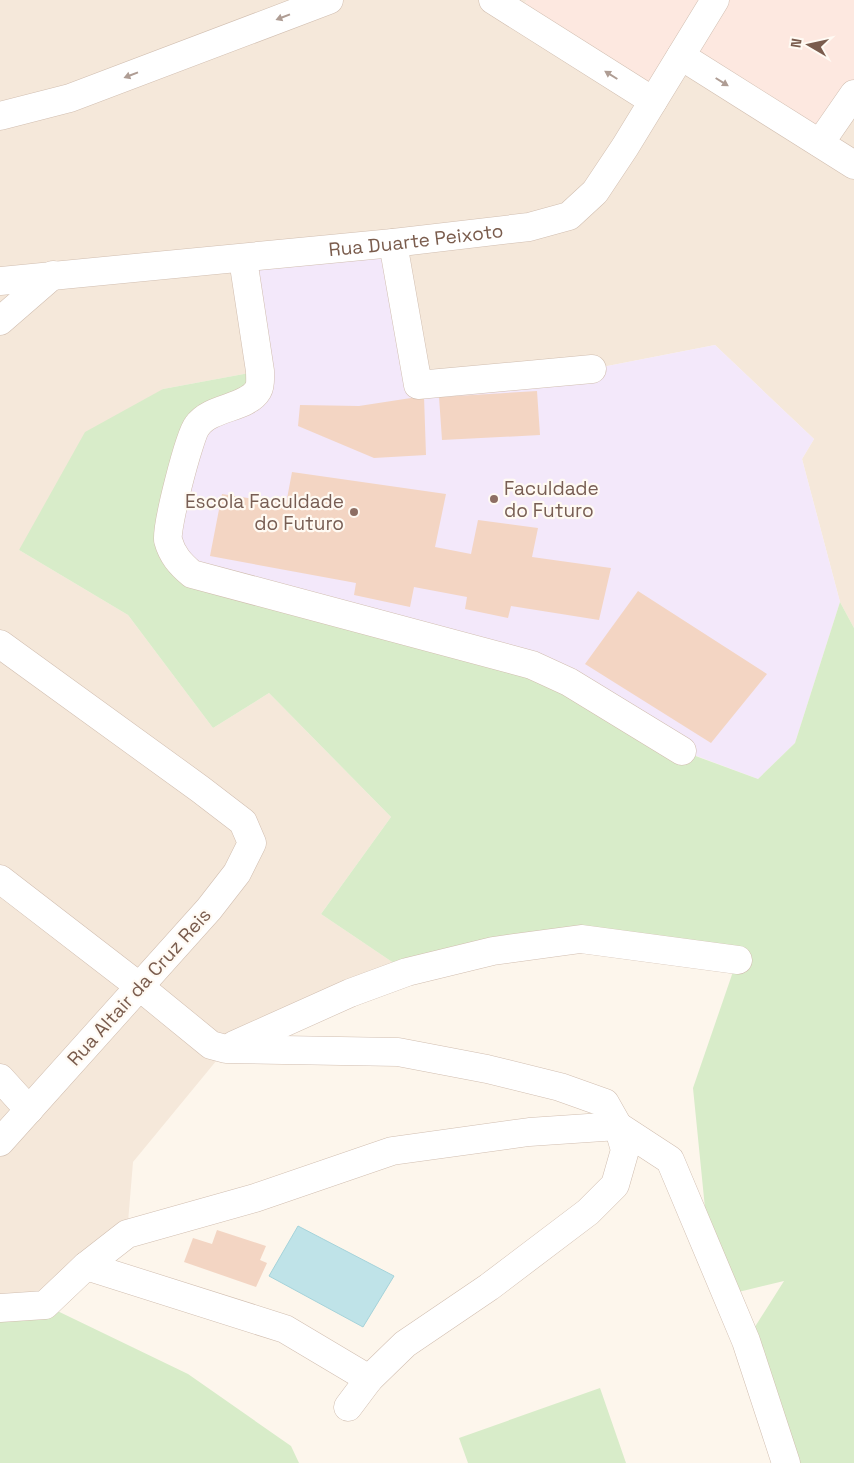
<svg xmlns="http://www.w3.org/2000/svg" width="854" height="1463" font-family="'Space Grotesk',sans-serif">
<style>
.residential{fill:#f5e8da}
.commercial{fill:#fde8e0}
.education{fill:#f3e8fa}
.green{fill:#d8ecc9}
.water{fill:#bfe3e8;stroke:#a5d3da}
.building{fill:#f3d5c3}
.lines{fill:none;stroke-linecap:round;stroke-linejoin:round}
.minor-casing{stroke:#d1beb0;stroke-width:29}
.minor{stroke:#fff;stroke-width:28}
.oneway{fill:#af9d94}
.education-dot{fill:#8d6e63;stroke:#fffaf3;stroke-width:2}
.labels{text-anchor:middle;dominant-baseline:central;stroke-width:4.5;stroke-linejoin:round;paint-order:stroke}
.street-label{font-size:19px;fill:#7a5c4d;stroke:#fffaf3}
.education-label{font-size:19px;fill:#785e54;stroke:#fffaf3;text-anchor:start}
</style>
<rect width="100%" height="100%" fill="#fdf6ec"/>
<path class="residential" d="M 0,0 L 527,0 L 516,14 L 681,56 L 854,94 L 854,628 L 840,602 L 802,459 L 814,439 L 715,345 L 592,369 L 260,371 L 163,389 L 19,550 L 128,615 L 213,728 L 269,693 L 391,817 L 321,914 L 407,972 L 226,1049 L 133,1162 L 127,1234 L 45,1305 L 0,1308 Z"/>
<path class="commercial" d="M 527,0 L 854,0 L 854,94 L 820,143 L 681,56 L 653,101 L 515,14 Z"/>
<path class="education" d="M 393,243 L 418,385 L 592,369 L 715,345 L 814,439 L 802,459 L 840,602 L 795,743 L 758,779 L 177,561 L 189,442 L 252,398 L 243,259 Z"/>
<path class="green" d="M 260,371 L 259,389 L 197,425 L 177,561 L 532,665 L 682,751 L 758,779 L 795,743 L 840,602 L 854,628 L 854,1463 L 786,1463 L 746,1341 L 784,1281 L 714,1298 L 693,1088 L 737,960 L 580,939 L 407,972 L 321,914 L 391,817 L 269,693 L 213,728 L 128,615 L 19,550 L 85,432 L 163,389 Z
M 45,1305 L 188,1374 L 291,1446 L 299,1463 L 0,1463 L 0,1308 Z
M 600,1388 L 626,1463 L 468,1463 L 459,1438 Z"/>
<path class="water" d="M 298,1226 L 394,1276 L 363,1327 L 269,1276 Z"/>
<path class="building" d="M 537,391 L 540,435 L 442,440 L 439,397 Z
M 424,396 L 426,455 L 374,458 L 298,426 L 300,405 L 359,406 Z
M 292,472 L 446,494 L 435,547 L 471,554 L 478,520 L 538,528 L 532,557 L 611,568 L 599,620 L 511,606 L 508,618 L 465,609 L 467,597 L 414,587 L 410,607 L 354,595 L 356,583 L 210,556 L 222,494 L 286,504 Z
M 638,591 L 767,674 L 711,743 L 585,664 Z
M 217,1230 L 266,1246 L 260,1260 L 267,1263 L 256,1287 L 184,1262 L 193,1238 L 212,1244 Z"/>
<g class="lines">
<g class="minor-casing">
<g id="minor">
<path d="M 493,0 L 653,101"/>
<path d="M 681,56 L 854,165"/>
<path d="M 0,116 L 70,98 L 329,0"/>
<path d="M 820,143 L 854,94"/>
<path d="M 393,243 L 418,385 L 592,369"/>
<path d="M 243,259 L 260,371 C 260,377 261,385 258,390 C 247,409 211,406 197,426 C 189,436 165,531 168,540 C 172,555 180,564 192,574 L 532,665 L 569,682 L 682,751"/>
<path id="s1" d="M 0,281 L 393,243 L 529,227 L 569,216 L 595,192 L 625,147 L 715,0"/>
<path d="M 0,321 L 53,275"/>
<path d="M 0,644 L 200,789 L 243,822 L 252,843 L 237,873 L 209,909 L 0,1142"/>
<path d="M 0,879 L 140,987 L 211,1045 L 226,1049 L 398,1052 L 487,1069 L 560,1087 L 605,1103 L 618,1126 L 625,1150 L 615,1185 L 588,1212 L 489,1287 L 405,1344 L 369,1379 L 348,1407"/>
<path d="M 234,1045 L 350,993 L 407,972 L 493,951 L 581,939 L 738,960"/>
<path d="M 0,1078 L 29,1110"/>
<path d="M 86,1266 L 127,1234 L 255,1198 L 392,1151 L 529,1132 L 618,1126 L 670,1160 L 746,1341 L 786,1463"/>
<path d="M 0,1308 L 45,1305 L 86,1266 L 285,1329 L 369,1379"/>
</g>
</g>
<use href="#minor" class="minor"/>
</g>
<defs><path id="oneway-solid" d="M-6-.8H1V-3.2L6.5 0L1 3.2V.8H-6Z" transform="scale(1.25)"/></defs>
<g class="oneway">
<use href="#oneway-solid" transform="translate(283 17) rotate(159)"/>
<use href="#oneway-solid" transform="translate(131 75) rotate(159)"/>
<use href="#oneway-solid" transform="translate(611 75) rotate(-148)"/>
<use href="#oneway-solid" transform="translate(722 82) rotate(32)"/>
</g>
<g class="education-dot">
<circle cx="494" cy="499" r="5"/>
<circle cx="354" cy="512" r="5"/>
</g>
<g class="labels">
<g class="street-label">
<text stroke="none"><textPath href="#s1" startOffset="418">Rua Duarte Peixoto</textPath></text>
<text transform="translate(139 987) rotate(-48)">Rua Altair da Cruz Reis</text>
</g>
<g class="education-label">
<text x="504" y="488">Faculdade<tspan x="504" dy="22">do Futuro</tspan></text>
<text x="344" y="501" text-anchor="end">Escola Faculdade<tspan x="344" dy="22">do Futuro</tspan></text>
</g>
</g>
<g transform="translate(809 45) rotate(279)" stroke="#fffaf3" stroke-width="4" paint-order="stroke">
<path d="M0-4L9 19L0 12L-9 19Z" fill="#7a5c4d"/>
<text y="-8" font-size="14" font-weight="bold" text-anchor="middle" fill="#7a5c4d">N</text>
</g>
</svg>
